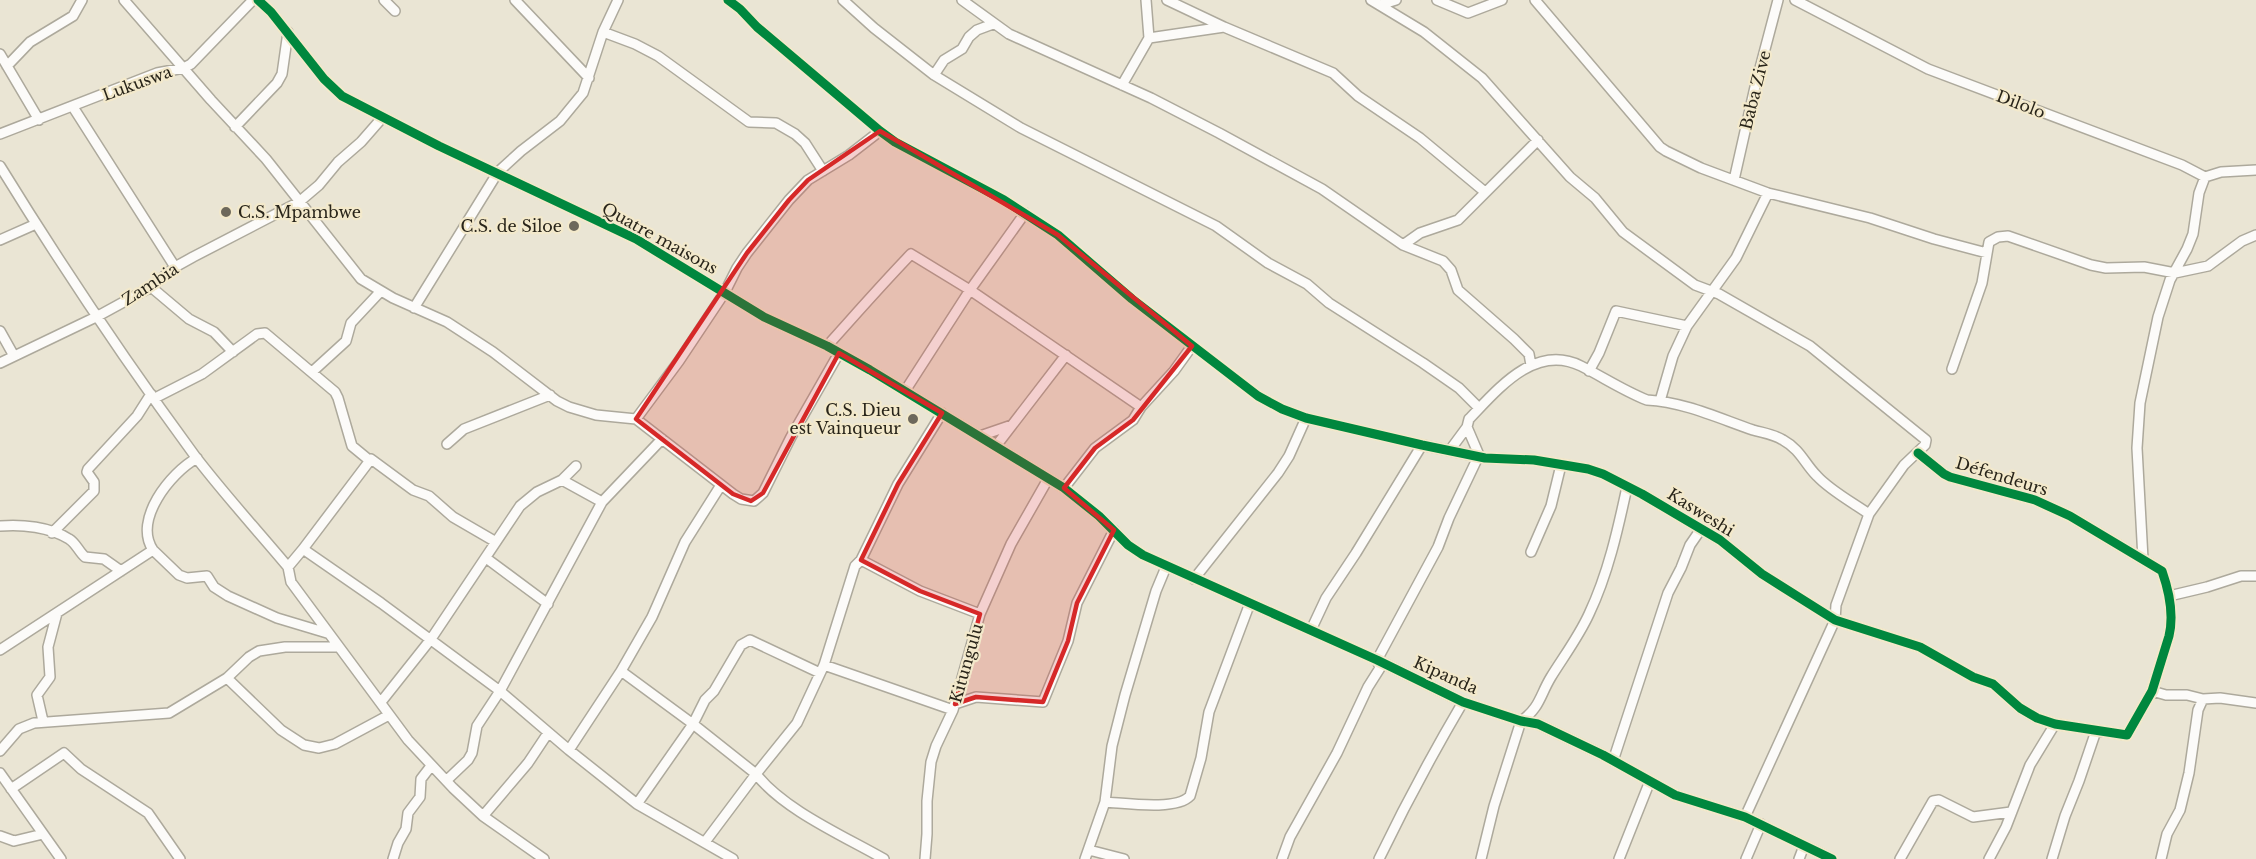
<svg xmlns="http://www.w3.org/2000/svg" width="2256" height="859" font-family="'Libre Baskerville',serif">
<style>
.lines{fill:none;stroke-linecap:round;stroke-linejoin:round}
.minor-casing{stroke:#ada99c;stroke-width:12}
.minor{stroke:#fcfbf9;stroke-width:9}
.cycleway-casing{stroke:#f3e9cb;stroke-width:13}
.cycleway{stroke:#00873e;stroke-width:9}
.marked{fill:#d62828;fill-opacity:0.2;stroke:#d62828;stroke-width:4.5;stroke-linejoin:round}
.poi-dot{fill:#6d685b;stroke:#f3e9cb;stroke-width:2}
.labels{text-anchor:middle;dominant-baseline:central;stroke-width:4.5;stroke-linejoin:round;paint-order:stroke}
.street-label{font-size:16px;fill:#29251a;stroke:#f3e9cb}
.poi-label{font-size:16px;fill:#29251a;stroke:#f3e9cb;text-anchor:end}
</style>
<rect width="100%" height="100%" fill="#eae5d4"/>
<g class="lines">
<g class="minor-casing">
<path id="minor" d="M 124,0 L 211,100 L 266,159 L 361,279 L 393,298 L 447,322 L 493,352 L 557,401 L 569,407 L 596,415 L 636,419 L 733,494 L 741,499 L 754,501 L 763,493 L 791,437 L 839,353
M 258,0 L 271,12 L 324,79 L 342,96 L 439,146 L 636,239 L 764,317 L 827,346 L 870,370 L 1064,488 L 1099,516 L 1128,545 L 1143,555 L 1377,660 L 1463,702 L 1521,721 L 1538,724 L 1603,755 L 1675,795 L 1745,817 L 1832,859
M 384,0 L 395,11
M 515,0 L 589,78
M 728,0 L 740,9 L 757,27 L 880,131 L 895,142 L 1004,200 L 1058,235 L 1132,299 L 1258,396 L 1282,409 L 1306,418 L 1422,445 L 1485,458 L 1534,460 L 1588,469 L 1603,474 L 1642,494 L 1720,540 L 1762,574 L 1835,620 L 1920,647 L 1973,677 L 1993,684 L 2020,708 L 2037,718 L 2055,724 L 2127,735 L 2152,691 L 2169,636 C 2174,615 2169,591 2162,571 L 2070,516 L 2035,500 L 1950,477 L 1944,474 L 1918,453
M 843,0 L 874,28 L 934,75 L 1021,128 L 1216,226 L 1268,263 L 1307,284 L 1329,303 L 1423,363 L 1459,388 L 1479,408
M 962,0 L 1009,34 L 1151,98 L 1219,133 L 1322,189 L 1403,245 L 1443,261 L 1451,270 L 1458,290 L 1514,339 L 1529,354 L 1531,365
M 1167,0 L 1224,27 L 1333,73 L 1358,96 L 1420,138 L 1485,192
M 1371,0 L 1424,32 L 1482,78 L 1570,177 L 1595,198 L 1623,232 L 1695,285 L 1719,294 L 1810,346 L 1926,440 L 1925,445 L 1904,465 L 1869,514 L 1836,605 L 1835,620 L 1745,817
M 1437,0 L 1468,13 L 1502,0
M 1535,0 L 1660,147 L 1666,151 L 1701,168 L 1768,193 L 1870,218 L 1934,239 L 1987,253
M 1795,0 L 1928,69 L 2182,165 L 2205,177 L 2221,172 L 2256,170
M 1380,5 L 1396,0
M 603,32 L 635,44 L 658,56 L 749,122 L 776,123 L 795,134 L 805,143 L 823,171
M 1149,38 L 1224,27
M 0,54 L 39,120
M 7,66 L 30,42 L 73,16 L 82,0
M 934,75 L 944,60 L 962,49 L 969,37 L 977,30 L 993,24
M 1122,85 L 1149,38 L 1146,0
M 73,107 L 175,267
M 235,127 L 277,83 L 282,74 L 288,32
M 0,134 L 157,73 L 184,68 L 191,64 L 253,0
M 0,166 C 61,265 126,362 195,456 C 224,494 257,530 288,567 L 291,582 L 408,740 L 453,788 L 483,816 L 544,859
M 1734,180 L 1755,87 L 1778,0
M 0,240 L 36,224
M 1403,245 L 1420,233 L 1458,220 L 1538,140
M 151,287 L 189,319 L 214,332 L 233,352
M 414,308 L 498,172 L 521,151 L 560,121 L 583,93 L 603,32 L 618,0
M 0,331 L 14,356
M 827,346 C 855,315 882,284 911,254 L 970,290 L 1141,407
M 0,363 L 98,316 L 151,287 L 175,267 L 193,257 L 299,202 L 319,185 L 338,162 L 361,142 L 382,118
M 1952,369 L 1982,283 L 1989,242 L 1998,237 L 2008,236 L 2091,265 L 2106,268 L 2144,267 L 2175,273 L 2208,266 L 2242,241 L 2256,235
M 1589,371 L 1599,353 L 1616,311 L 1687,326
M 312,372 L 346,341 L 351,323 L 380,292
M 905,391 L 970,290 L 1025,213
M 155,398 L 202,374 L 257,334 L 265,333 L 335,392 L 338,398 L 352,446 L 369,460
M 1660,401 L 1673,356 L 1687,326 L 1736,258 L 1768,193
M 636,419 L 679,361 L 725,292 L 737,268 L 747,253 L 789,200 L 808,180 L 849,155 L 880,131
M 980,436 L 1012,425
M 447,444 L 464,429 L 550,395
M 996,446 L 1066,355
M 1450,450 L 1467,427
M 562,480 L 602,502
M 1064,488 L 1095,448 L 1133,420 L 1141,407 L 1174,371 L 1192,346
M 0,526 C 22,524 50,527 69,539 C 76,543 79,552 85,557 L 104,559 L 121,571
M 52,533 L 94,491 L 94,482 L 87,472 L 88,469 L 137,416 L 151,394
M 303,549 L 371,459 L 413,490 L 429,496 L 453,517 L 496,542
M 153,550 C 133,520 170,473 197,458
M 1531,552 L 1551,506 L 1561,465
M 486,558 L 548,604
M 2143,559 L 2137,448 L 2140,403 L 2158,317 L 2170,280 L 2187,249 L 2193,234 L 2199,193 L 2205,177
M 861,560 L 920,591 L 980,614
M 288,567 L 303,549 L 381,603 L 500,691 L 569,750 L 637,804 L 733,859
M 1194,579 L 1278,473 L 1289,456 L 1306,418
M 2169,596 L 2207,587 L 2241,576 L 2256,576
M 1311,630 L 1326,598 L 1356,553 L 1422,445
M 0,650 L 153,550 L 179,575 L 187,578 L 207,576 L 214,587 L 228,596 L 277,618 L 327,633
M 824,665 L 953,710
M 621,671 L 693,724 L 756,774 C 784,810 844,836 884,859
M 227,678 L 281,730 L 304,745 L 319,748 L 335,744 L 389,715
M 2152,691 L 2166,695 L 2187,695 L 2203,699 L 2220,698 L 2256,703
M 381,702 L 431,639 L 520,506 L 537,492 L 562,480 L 576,466
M 955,704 L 976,697 L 1043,702 L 1068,641 L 1077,603 L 1114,530
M 43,721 L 37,695 L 50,677 L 48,647 L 57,613
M 569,750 L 621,671 L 652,617 L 685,542 L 721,485
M 0,751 L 19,729 L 34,723 L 169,713 L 227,678 L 249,657 L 259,651 L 285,647 L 338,647
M 1613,761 L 1668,593 L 1681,568 L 1690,545 L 1701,529
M 0,773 L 61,859
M 447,780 L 468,760 L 472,753 L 477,726 L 500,691 L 602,502 L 662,439
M 11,789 L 64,753 L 81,769 L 148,813 L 180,859
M 1105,802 C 1125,803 1176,811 1190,796 L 1201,758 L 1209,712 L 1250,603
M 637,804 L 693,724 L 705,700 L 714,691 L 741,645 L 750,640 L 820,673
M 483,816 L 528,763 L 548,733
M 0,836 L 14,841 L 43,834
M 705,842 L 756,774 L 797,723 L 824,665 L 855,566 L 861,560 L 898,484 L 942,413
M 1089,850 L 1124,859
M 393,859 L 398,843 L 406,829 L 408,813 L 420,797 L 421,779 L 431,766
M 925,859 L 927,834 L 927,801 L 931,762 L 936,746 L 953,710 L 980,614 L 1011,544 L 1048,479
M 1085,859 L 1105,802 L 1112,746 L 1125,695 L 1156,591 L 1166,567
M 1282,859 L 1290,837 L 1337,753 L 1368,687 L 1380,668 L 1377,660 L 1438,547 L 1449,518 L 1479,455 L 1467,427 L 1469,419 C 1498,389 1535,343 1581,366 C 1603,377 1624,391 1647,400 C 1684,402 1718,418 1753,430 C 1763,433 1773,434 1783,440 C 1801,450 1804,463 1817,476 C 1831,491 1852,502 1869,514
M 1379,859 C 1405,805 1433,753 1463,702
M 1481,859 L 1494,806 L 1521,721 C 1540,708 1540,695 1551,677 C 1564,656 1579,636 1589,614 C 1608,574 1618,529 1627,487
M 1619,859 L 1650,781
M 1746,859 L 1761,824
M 1799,859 L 1804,846
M 1900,859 L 1933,801 L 1939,800 L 1973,817 L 2011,812
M 1989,859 L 2006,827 L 2030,765 L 2055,724
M 2052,859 L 2065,816 L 2079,781 L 2096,731
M 2161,859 L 2167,834 L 2180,810 L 2189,773 L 2198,710 L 2203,699"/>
</g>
<use href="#minor" class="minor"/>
<g class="cycleway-casing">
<path id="cycleway" d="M 258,0 L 271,12 L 324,79 L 342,96 L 439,146 L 636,239 L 764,317 L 827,346 L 870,370 L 1064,488 L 1099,516 L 1128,545 L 1143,555 L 1377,660 L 1463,702 L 1521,721 L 1538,724 L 1603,755 L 1675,795 L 1745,817 L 1832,859
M 728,0 L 740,9 L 757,27 L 880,131 L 895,142 L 1004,200 L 1058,235 L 1132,299 L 1258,396 L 1282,409 L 1306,418 L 1422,445 L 1485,458 L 1534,460 L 1588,469 L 1603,474 L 1642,494 L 1720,540 L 1762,574 L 1835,620 L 1920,647 L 1973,677 L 1993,684 L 2020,708 L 2037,718 L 2055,724 L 2127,735 L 2152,691 L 2169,636 C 2174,615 2169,591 2162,571 L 2070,516 L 2035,500 L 1950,477 L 1944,474 L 1918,453"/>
</g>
<use href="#cycleway" class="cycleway"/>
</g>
<path class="marked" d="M 880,131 L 1058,235 L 1192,346 L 1133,420 L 1095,448 L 1064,488 L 1114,530 L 1077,603 L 1068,641 L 1043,702 L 976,697 L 955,704 L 980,614 L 920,591 L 861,560 L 898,484 L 942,413 L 839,353 L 763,493 L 751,501 L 733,494 L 636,419 L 747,253 L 789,200 L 808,180 Z"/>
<g class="poi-dot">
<circle cx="226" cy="212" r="6"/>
<circle cx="574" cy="226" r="6"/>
<circle cx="913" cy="419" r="6"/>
</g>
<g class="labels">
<g class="street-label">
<text transform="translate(137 83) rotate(-20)">Lukuswa</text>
<text transform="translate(1755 90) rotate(-76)">Baba Zive</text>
<text transform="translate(2021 104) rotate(21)">Dilolo</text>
<text transform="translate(660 238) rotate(29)">Quatre maisons</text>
<text transform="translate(150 284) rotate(-33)">Zambia</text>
<text transform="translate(2002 476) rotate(17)">Défendeurs</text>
<text transform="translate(1701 512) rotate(32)">Kasweshi</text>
<text transform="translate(966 663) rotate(-74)">Kitungulu</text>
<text transform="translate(1446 675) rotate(24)">Kipanda</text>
</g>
<g class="poi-label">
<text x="238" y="212" text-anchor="start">C.S. Mpambwe</text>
<text x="562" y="226">C.S. de Siloe</text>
<text x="901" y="410">C.S. Dieu<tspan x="901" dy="18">est Vainqueur</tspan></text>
</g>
</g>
</svg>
